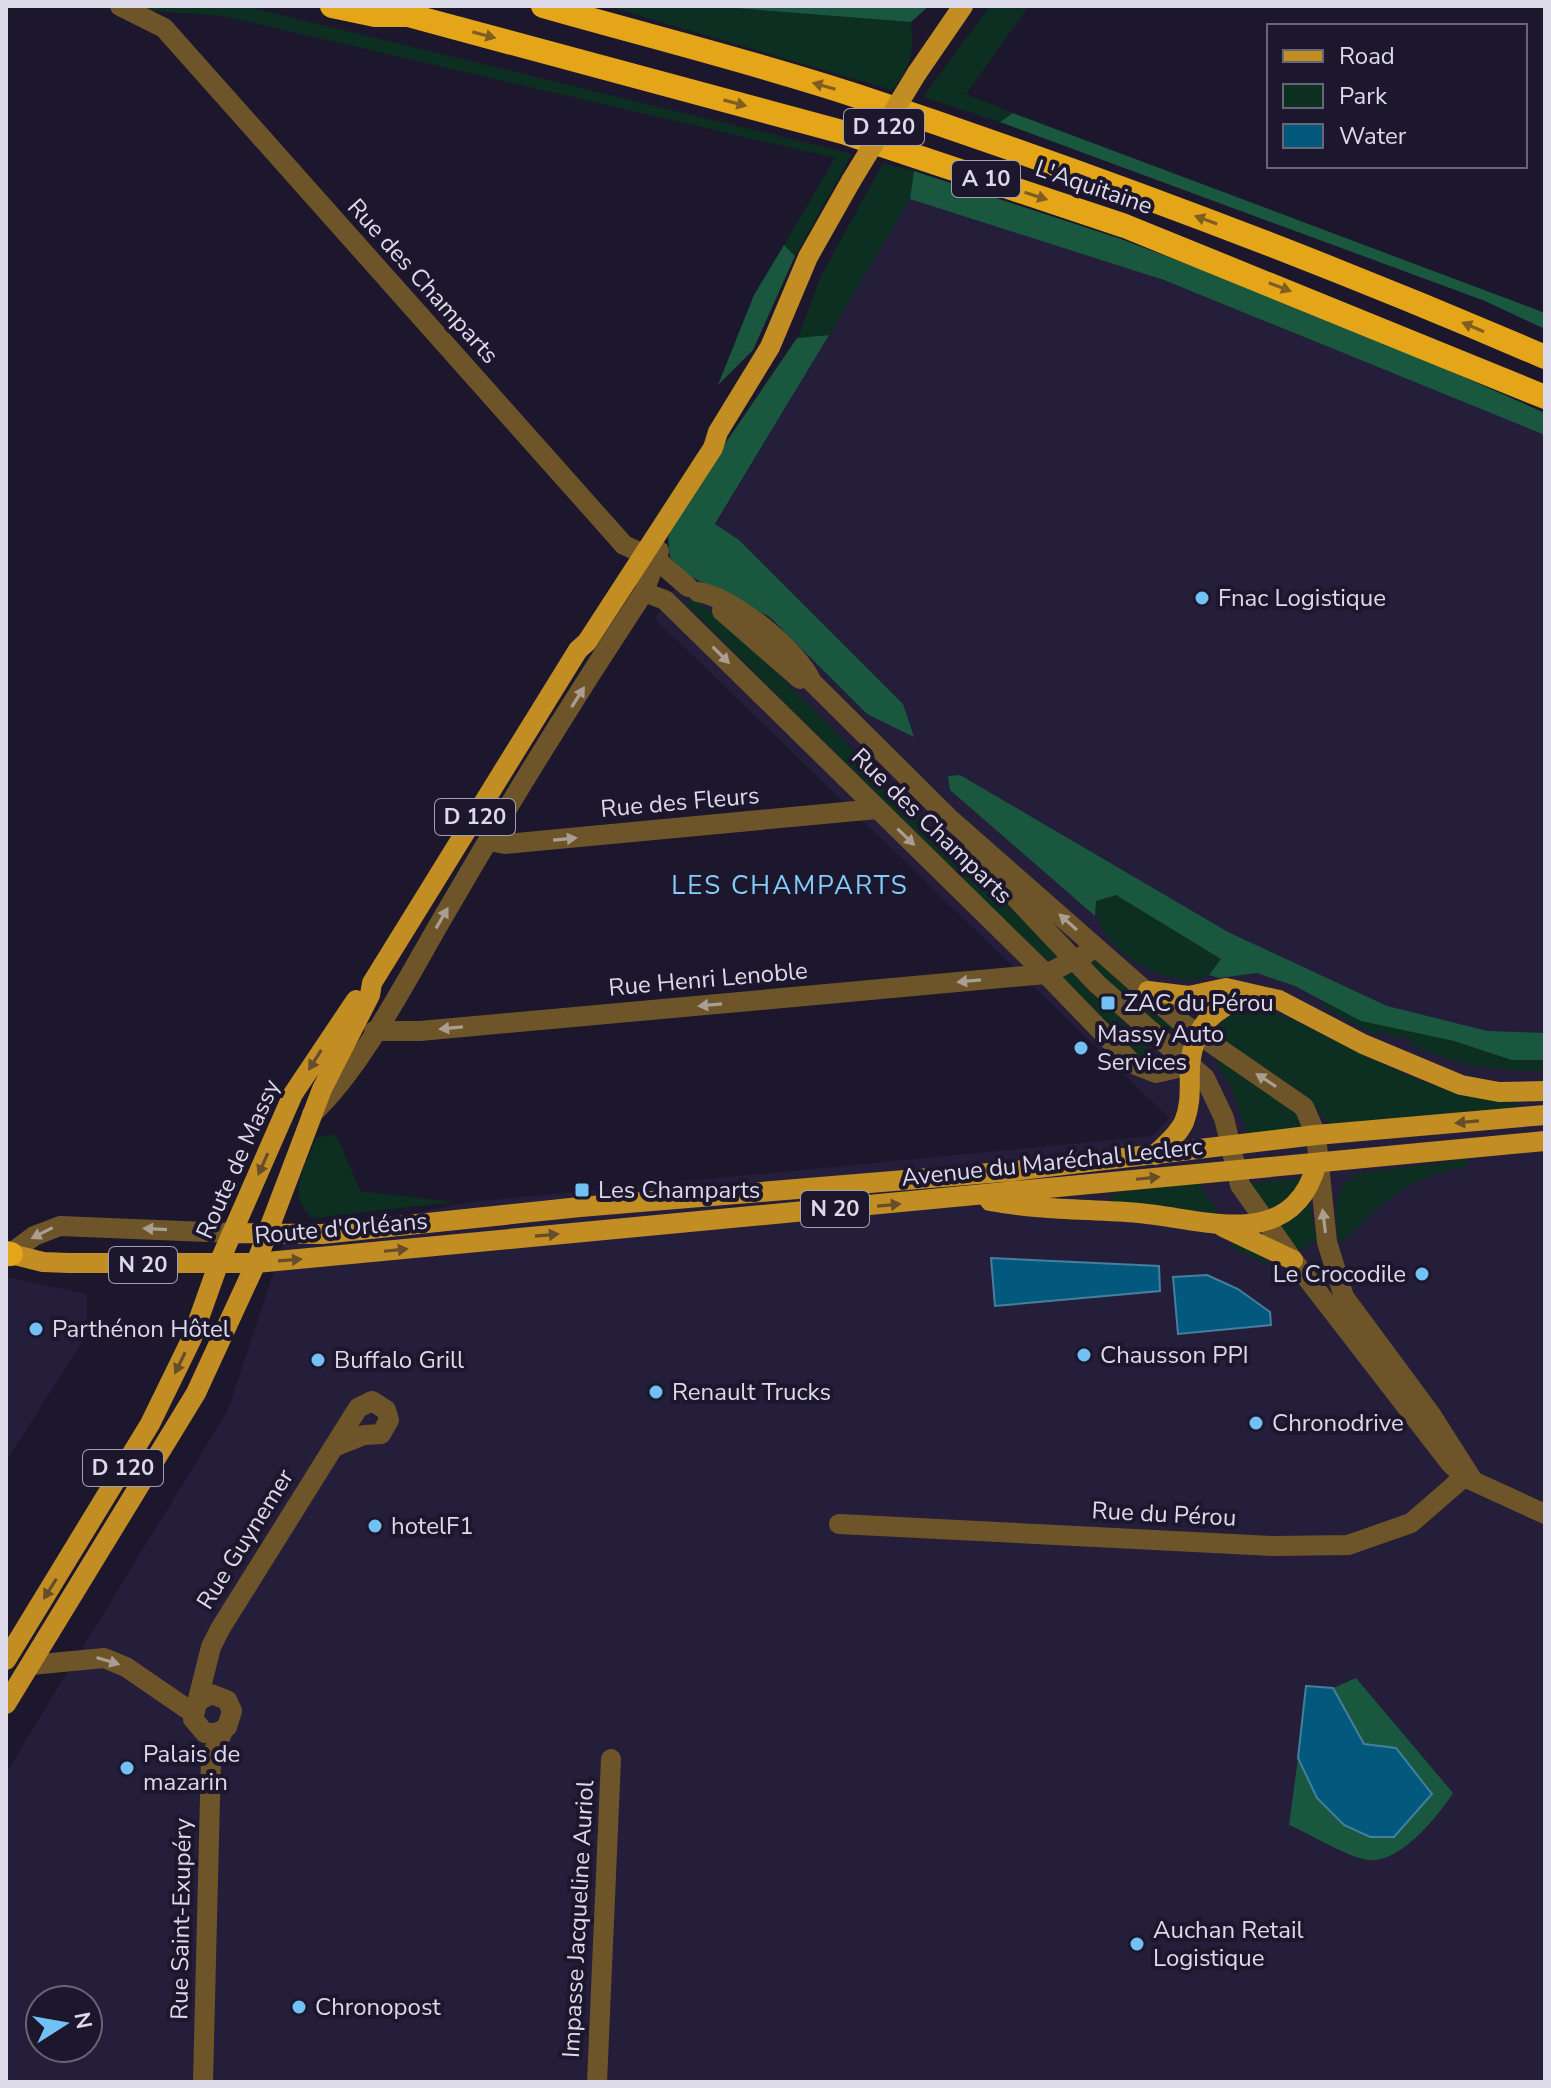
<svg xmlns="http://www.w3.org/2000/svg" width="1551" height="2088" font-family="'Nunito Sans',sans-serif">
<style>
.built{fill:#251e3a;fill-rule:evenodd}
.green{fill:#0d2f21}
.forest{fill:#1a573f}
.water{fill:#03587d;stroke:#447f9d;stroke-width:2}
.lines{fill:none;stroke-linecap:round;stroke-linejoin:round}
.minor{stroke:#6e5529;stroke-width:20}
.major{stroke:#c28e24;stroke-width:20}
.highway{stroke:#e4a518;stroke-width:24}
.major-bridge{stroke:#c28e24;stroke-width:20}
.oneway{fill:#805e22}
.oneway2{fill:#aa9e93}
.oneway3{fill:#674d29}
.poi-dot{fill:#71c1f5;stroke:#1c172d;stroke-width:3}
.labels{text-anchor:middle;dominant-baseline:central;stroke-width:8;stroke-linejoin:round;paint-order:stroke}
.shield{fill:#1c172d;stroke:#a2a0b1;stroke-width:2}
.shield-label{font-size:22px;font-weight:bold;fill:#dcdae9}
.street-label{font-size:24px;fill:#dcdae9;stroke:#1c172d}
.poi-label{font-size:24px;fill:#dcdae9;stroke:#1c172d;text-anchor:start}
.neighbourhood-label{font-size:26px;letter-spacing:2px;fill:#83ccfc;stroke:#1c172d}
</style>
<rect width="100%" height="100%" fill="#1c172d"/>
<path class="built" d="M 918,185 L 981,218 L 1366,349 L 1545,434 L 1545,2082 L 6,2082 L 6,1773 L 228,1410 L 285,1238 L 471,1202 L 1152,1136 L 1169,1118 L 655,619 L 716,524 ZM 40,2000 L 88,2000 L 88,2048 L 40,2048 Z
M 6,1277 L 87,1294 L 87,1335 L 6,1461 Z"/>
<path class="green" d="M 81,6 L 239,6 L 257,9 L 852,154 L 795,256 L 784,245 L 835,158 L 224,16 Z
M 607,6 L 709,6 L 911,22 C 914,51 912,68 892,90 Z
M 990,6 L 1029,6 L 966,94 L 1013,113 L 1000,122 L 923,97 Z
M 883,163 L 914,171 L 910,199 L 829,335 L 798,338 L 821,276 Z
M 679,597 L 688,604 L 692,599 L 723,619 L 1059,957 L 1042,961 Z
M 1116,895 L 1222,960 C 1215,967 1209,977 1199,979 C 1158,986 1092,944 1096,901 Z
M 1086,961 C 1121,963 1150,1005 1173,1028 L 1167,1034 C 1140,1009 1108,989 1086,961 Z
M 1072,972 L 1147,1045 L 1149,1066 L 1061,981 L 1062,974 Z
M 1326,1004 C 1366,1023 1406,1030 1449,1040 C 1486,1048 1505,1060 1545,1060 L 1545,1071 C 1489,1071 1462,1066 1410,1045 L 1412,1040 L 1404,1036 L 1400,1040 L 1384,1033 L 1372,1034 L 1320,1005 Z
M 1255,1008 C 1282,1012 1306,1026 1330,1038 C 1393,1069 1445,1099 1517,1101 L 1518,1108 L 1328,1124 L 1304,1094 L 1213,1034 C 1221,1016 1237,1011 1255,1008 Z
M 1218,1059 L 1297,1111 L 1307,1127 L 1248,1135 L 1230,1085 L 1215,1061 Z
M 336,1134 L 360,1191 L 454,1202 L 312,1218 C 285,1192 305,1169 316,1138 Z
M 1467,1159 L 1466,1167 C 1400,1179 1386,1202 1339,1245 C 1336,1215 1329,1193 1355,1174 Z
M 1302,1178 L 1289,1200 L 1268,1210 L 1249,1183 Z
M 1198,1182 L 1219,1213 L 1113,1203 L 1109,1198 L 1113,1193 Z
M 1309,1200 L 1317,1241 L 1299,1251 L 1279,1226 Z
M 1232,1243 L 1254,1252 L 1282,1272 L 1233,1248 Z"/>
<path class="forest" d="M 709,6 L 929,6 L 911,22 Z
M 1013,113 L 1545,313 L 1545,329 L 1485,301 L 1000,122 Z
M 914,171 L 1121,239 L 1339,322 L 1545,413 L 1545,435 L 1164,280 L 910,199 Z
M 784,245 L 795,256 L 753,350 L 718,385 L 754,295 Z
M 829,335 L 715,524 L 739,540 L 903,704 L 914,737 L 867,714 L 770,617 L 684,573 L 670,557 L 668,538 L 677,514 L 797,338 Z
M 960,775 L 1228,932 L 1387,1006 L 1487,1031 L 1545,1033 L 1545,1060 L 1512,1060 L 1454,1041 L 1361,1021 L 1295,986 L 1257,973 L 1219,978 L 1209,975 L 1221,959 L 1116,895 L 1096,901 L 1095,916 L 950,790 L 948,776 Z
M 1356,1678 L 1453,1793 C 1438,1816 1400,1864 1368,1860 C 1347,1857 1310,1834 1289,1825 L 1298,1758 L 1317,1798 L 1364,1744 L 1333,1688 Z"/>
<path class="water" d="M 991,1258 L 1159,1266 L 1160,1291 L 995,1306 Z
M 1207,1275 L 1238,1289 L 1270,1312 L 1271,1325 L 1178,1334 L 1173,1277 Z
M 1306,1686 L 1333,1688 L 1364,1744 L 1396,1748 L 1432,1794 L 1394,1837 L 1370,1837 L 1344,1825 L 1317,1798 L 1298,1758 Z"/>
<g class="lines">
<path class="minor" d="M 120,6 L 164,28 L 624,545 L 657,560 L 688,587
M 644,592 L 665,600 L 1046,974 L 1133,1064 L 1156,1073 L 1190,1065
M 698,592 C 733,597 798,650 812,682 L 950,819 L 1182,1023 L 1304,1107 L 1316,1135 L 1327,1242 L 1344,1297 L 1432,1416 L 1472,1479
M 722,611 L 800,679
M 488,841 L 505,844 L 877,809
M 972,852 L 1097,984 L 1205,1078 L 1224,1118 L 1240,1185 L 1293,1260 L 1450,1463 L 1464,1477 L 1545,1514
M 374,1031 L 420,1031 L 1046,974 L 1086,954
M 312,1114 C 364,1066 412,969 449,907 C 511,800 576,695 644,592 L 659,551
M 6,1257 L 34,1236 L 60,1226 L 232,1233
M 839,1524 L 1274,1546 L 1348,1545 L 1411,1523 L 1464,1477
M 31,1665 L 104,1658 L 126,1667 L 193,1713
M 197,1702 L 211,1694 L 227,1700 L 232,1711 L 227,1727 L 217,1733 L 205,1733 L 193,1719 L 211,1647 L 220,1629 L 358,1408 L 372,1401 L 386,1410 L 389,1420 L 381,1434 L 364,1435 L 334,1447
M 203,2082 L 211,1757 L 223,1731
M 597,2082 L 611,1759"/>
<path class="major" d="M 917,73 L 963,6
M 1148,991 L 1189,996 L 1226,988 L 1279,1000 L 1363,1044 L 1461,1085 L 1499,1092 L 1545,1091
M 1155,1155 C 1165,1145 1178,1135 1184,1122 C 1192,1102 1189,1086 1190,1066 C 1194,1023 1215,1008 1252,994
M 990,1201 C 1038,1210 1089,1209 1138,1213 C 1203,1218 1292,1255 1317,1163
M 1223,1227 L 1293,1260
M 232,1233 L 322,1234 L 580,1207 L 1014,1171 L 1316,1135 L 1545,1115
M 11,1254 L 43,1262 L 69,1263 L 256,1263 L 1545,1141
M 6,1660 L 150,1424 L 192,1338 L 218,1265 L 293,1094 L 356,1000
M 6,1704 L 196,1393 L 256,1263 L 322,1089 L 370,995 L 372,983 L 578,650 L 587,642 L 713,448 L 718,432 L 770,347 L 808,257 L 851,181"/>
<path class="highway" d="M 332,6 L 375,15 L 408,15 L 846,133 L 1125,226 L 1545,397
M 543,6 C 648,36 754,62 857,96 C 1089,173 1320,260 1545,357
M 6,1253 L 11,1254"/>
<path class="major-bridge" d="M 851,181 L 917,73"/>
</g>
<defs><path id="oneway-solid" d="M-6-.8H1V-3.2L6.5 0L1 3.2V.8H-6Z" transform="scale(2)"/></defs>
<g class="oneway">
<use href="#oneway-solid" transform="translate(484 35) rotate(15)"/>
<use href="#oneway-solid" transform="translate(824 86) rotate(-164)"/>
<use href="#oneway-solid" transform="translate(735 103) rotate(15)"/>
<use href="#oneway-solid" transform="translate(1036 196) rotate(18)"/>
<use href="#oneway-solid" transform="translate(1206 220) rotate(-160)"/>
<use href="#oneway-solid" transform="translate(1280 287) rotate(21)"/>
<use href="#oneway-solid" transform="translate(1473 327) rotate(-157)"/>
</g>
<g class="oneway2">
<use href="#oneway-solid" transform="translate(721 655) rotate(45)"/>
<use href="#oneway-solid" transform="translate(578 697) rotate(-58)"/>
<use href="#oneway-solid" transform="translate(906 837) rotate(44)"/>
<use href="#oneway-solid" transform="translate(565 839) rotate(-5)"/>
<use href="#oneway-solid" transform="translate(442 918) rotate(-60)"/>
<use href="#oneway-solid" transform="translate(1068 922) rotate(-138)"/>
<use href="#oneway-solid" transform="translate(969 981) rotate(175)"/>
<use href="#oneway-solid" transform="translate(710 1005) rotate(175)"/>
<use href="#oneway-solid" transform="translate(451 1028) rotate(175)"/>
<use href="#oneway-solid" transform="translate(1266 1080) rotate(-147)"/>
<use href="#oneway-solid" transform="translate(1324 1221) rotate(-97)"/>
<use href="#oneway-solid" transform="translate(155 1229) rotate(-177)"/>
<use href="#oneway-solid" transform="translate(42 1233) rotate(153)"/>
<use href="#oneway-solid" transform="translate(108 1661) rotate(17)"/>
</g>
<g class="oneway3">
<use href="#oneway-solid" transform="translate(315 1060) rotate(122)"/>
<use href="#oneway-solid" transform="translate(1467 1122) rotate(175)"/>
<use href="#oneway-solid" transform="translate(263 1164) rotate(114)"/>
<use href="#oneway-solid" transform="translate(1148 1178) rotate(-6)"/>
<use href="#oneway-solid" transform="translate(889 1205) rotate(-5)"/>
<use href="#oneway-solid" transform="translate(547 1235) rotate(-5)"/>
<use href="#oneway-solid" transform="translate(396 1250) rotate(-6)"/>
<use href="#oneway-solid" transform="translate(290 1260) rotate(-4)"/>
<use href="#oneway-solid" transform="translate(180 1363) rotate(116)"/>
<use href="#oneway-solid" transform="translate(50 1589) rotate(122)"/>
</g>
<g class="poi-dot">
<circle cx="1202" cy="598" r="8"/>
<rect x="1100" y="995" width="16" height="16" rx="4"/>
<circle cx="1081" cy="1048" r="8"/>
<rect x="574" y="1182" width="16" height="16" rx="4"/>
<circle cx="1422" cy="1274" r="8"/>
<circle cx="36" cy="1329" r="8"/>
<circle cx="1084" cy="1355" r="8"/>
<circle cx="318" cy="1360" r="8"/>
<circle cx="656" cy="1392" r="8"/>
<circle cx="1256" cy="1423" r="8"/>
<circle cx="375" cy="1526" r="8"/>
<circle cx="127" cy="1768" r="8"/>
<circle cx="1137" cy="1944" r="8"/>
<circle cx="299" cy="2007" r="8"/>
</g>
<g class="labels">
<g class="shield">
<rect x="844" y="109" width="80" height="36" rx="6"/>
<rect x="952" y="161" width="68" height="36" rx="6"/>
<rect x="435" y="799" width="80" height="36" rx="6"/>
<rect x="801" y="1191" width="68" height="36" rx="6"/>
<rect x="109" y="1247" width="68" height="36" rx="6"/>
<rect x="83" y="1450" width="80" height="36" rx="6"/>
</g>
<g class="shield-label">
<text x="884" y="127">D 120</text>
<text x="986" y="179">A 10</text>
<text x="475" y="817">D 120</text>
<text x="835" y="1209">N 20</text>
<text x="143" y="1265">N 20</text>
<text x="123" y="1468">D 120</text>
</g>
<g class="street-label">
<text transform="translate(1094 187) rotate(19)">L'Aquitaine</text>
<text transform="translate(423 281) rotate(48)">Rue des Champarts</text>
<text transform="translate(680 802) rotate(-5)">Rue des Fleurs</text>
<text transform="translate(932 826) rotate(44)">Rue des Champarts</text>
<text transform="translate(708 979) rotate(-5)">Rue Henri Lenoble</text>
<text transform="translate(238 1159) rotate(-66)">Route de Massy</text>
<text transform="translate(1052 1162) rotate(-6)">Avenue du Maréchal Leclerc</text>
<text transform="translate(341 1228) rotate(-5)">Route d'Orléans</text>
<text transform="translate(1164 1514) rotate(3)">Rue du Pérou</text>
<text transform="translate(245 1539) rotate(-58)">Rue Guynemer</text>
<text transform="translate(181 1919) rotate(-89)">Rue Saint-Exupéry</text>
<text transform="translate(578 1919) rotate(-87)">Impasse Jacqueline Auriol</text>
</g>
<g class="poi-label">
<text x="1218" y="598">Fnac Logistique</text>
<text x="1124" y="1003">ZAC du Pérou</text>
<text x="1097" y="1034">Massy Auto<tspan x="1097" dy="28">Services</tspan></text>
<text x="598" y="1190">Les Champarts</text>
<text x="1406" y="1274" text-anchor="end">Le Crocodile</text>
<text x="52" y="1329">Parthénon Hôtel</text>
<text x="1100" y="1355">Chausson PPI</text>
<text x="334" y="1360">Buffalo Grill</text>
<text x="672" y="1392">Renault Trucks</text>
<text x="1272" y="1423">Chronodrive</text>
<text x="391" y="1526">hotelF1</text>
<text x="143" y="1754">Palais de<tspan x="143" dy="28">mazarin</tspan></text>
<text x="1153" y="1930">Auchan Retail<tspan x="1153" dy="28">Logistique</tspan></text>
<text x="315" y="2007">Chronopost</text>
</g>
<g class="neighbourhood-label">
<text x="790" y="885">LES CHAMPARTS</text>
</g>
</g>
<rect width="1551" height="2088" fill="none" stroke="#dcdae9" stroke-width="16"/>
<rect x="1267" y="24" width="260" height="144" fill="#1c172d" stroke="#696578" stroke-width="2"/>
<rect x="1283" y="50" width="40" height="12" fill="#c28e24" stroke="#696578" stroke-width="2"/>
<text x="1339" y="64" font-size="24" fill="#dcdae9">Road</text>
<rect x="1283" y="84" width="40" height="24" fill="#0d2f21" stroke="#696578" stroke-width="2"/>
<text x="1339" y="104" font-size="24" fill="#dcdae9">Park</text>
<rect x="1283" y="124" width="40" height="24" fill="#03587d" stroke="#696578" stroke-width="2"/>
<text x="1339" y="144" font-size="24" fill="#dcdae9">Water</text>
<g transform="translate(64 2024) rotate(79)"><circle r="38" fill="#1c172d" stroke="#696578" stroke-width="2"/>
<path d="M0-6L14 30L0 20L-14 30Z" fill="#71c1f5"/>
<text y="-12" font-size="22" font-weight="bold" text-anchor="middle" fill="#dcdae9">N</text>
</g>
</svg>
